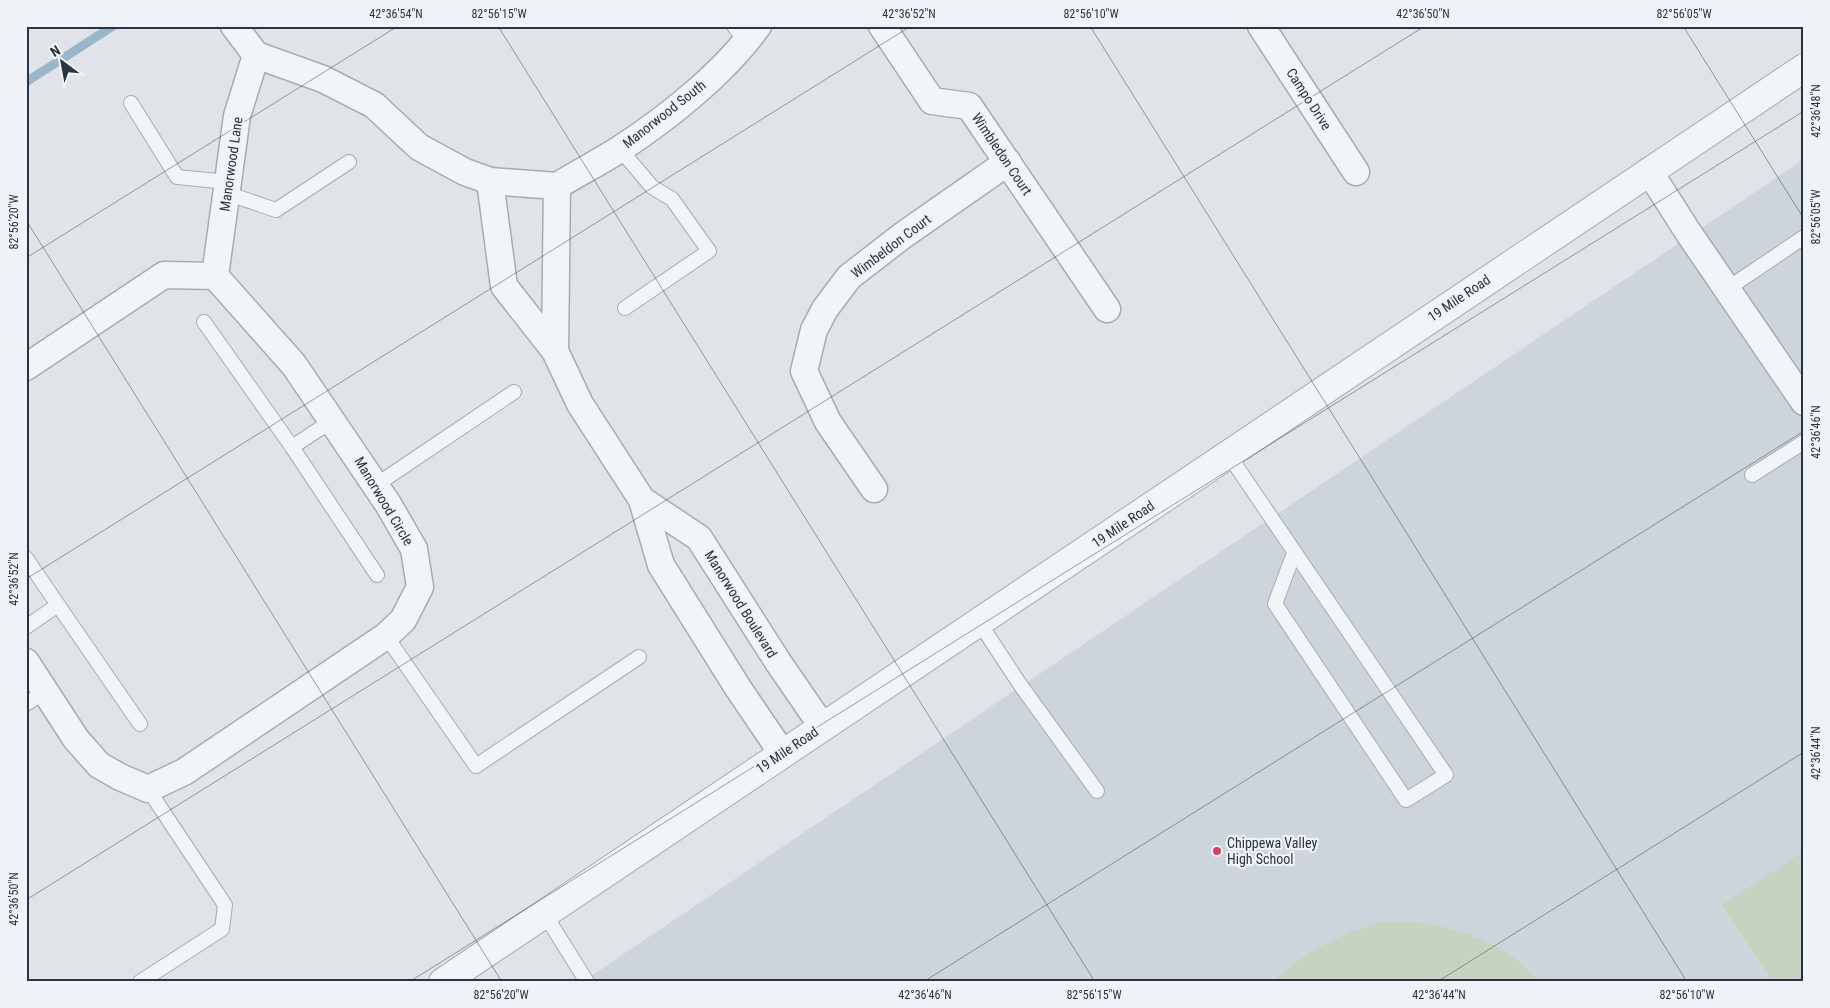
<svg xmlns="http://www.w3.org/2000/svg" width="1830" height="1008" font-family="'Roboto Condensed',sans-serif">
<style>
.built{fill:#ced4db}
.green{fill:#c7d3c0}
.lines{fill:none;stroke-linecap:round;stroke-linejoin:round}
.stream{stroke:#9ab7ca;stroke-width:9}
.service-casing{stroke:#a5acb3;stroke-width:16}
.minor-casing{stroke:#a5acb3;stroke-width:29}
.tertiary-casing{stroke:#a5acb3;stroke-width:30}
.service{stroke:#f2f5f7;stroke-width:14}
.minor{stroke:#f2f5f7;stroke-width:26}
.tertiary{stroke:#f2f5f7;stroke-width:28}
.ticks{fill:none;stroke:#283441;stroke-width:1;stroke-opacity:0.45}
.poi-dot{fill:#d24167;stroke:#eff3f7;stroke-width:2}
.labels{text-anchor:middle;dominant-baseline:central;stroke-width:4.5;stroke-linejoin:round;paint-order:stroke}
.street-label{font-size:14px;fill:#283441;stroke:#eff3f7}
.poi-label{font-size:14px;fill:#283441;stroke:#eff3f7;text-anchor:start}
.neatline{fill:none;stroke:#283441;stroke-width:2}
.ticks-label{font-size:12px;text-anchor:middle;fill:#283441}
</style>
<rect width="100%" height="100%" fill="#e0e4e9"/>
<path class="built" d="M 1804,159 L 1804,982 L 582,982 Z"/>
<path class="green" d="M 1804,851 L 1804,982 L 1773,982 L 1722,905 Z
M 1381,922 C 1392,922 1402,921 1413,922 C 1448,925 1488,939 1517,960 C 1525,966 1532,975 1539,982 L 1273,982 C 1305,951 1339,935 1381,922 Z"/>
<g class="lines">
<path class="stream" d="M 26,82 L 113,26"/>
<g class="service-casing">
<path id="service" d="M 734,26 L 746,43
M 131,103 L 177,177 L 228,182
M 620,149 L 652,187 L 672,199 L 709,251 L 625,308
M 226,193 L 276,210 L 349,162
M 1727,289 L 1804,237
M 204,322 L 292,447 L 377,575
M 292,447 L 333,420
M 1228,454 L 1446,775 L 1406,800 L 1275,604 L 1294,553
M 1752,475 L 1804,442
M 376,485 L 514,392
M 26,558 L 58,605 L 26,627
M 58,605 L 140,724
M 979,622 L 1019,683 L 1097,791
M 386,636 L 476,766 L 639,657
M 26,704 L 46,691
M 544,913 L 587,982
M 140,982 L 222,929 L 225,905 L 148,789"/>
</g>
<g class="minor-casing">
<path id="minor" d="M 234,26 L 256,55 L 323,79 L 374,105 L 419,147 L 465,172 L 490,181 L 557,186
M 882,26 L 932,101 L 969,106 L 1107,309
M 1261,26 L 1356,172
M 1649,171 L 1688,232 L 1804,402
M 490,181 L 504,286 L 555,351 L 557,186
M 557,186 C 578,173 600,162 620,149 C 669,117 724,73 758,26
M 215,276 L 237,116 L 256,55
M 555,351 L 580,404 L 642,500
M 26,367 L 164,275 L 215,276 L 294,365 L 388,504 L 414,549 L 420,587 L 403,620 L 386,636 L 184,772 L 148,789 L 120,777 L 99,765 L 76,739 L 26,662
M 874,489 L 828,422 L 804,371 L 814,330 L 825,309 L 849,277 L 902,236 L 1008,162
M 782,753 L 738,688 L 661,565 L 642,500 L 699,538 L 778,662 L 822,726"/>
</g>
<g class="tertiary-casing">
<path id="tertiary" d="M 443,982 L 1804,68"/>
</g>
<use href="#service" class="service"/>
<use href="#minor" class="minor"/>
<use href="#tertiary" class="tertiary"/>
</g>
<path class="ticks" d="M 498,26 L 1095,982M 1090,26 L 1687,982M 1683,26 L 1804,219M 26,220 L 502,982M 26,258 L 398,26M 26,579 L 911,26M 26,900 L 1425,26M 409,982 L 1804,111M 923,982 L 1804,431M 1437,982 L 1804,752"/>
<circle class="poi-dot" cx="1217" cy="851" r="5"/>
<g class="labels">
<g class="street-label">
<text transform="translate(1309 99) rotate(57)">Campo Drive</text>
<text transform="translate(664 114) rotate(-38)">Manorwood South</text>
<text transform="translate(1002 154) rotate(56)">Wimbledon Court</text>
<text transform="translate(231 164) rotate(-82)">Manorwood Lane</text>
<text transform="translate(891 246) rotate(-37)">Wimbeldon Court</text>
<text transform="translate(1459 298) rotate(-34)">19 Mile Road</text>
<text transform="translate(384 501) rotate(59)">Manorwood Circle</text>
<text transform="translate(1123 524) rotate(-34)">19 Mile Road</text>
<text transform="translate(741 604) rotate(58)">Manorwood Boulevard</text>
<text transform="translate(787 750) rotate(-34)">19 Mile Road</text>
</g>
<g class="poi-label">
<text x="1227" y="843">Chippewa Valley<tspan x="1227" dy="16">High School</tspan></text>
</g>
</g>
<rect width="1830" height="1008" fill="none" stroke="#eff3f7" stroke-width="55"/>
<g transform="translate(62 62) rotate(328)" stroke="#eff3f7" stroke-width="4" paint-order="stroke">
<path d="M0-4L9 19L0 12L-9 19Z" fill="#283441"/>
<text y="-8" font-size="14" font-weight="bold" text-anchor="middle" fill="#283441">N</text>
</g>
<rect x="28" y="28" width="1774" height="952" class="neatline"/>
<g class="ticks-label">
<text x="396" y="18">42°36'54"N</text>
<text x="499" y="18">82°56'15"W</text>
<text x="909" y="18">42°36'52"N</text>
<text x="1091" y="18">82°56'10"W</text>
<text x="1423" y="18">42°36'50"N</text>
<text x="1684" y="18">82°56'05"W</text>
<text transform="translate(1816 111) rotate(-90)" y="4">42°36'48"N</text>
<text transform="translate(1816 217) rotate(-90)" y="4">82°56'05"W</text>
<text transform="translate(14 222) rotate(-90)" y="4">82°56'20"W</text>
<text transform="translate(1816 432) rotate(-90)" y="4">42°36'46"N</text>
<text transform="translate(14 579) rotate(-90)" y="4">42°36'52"N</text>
<text transform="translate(1816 753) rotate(-90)" y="4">42°36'44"N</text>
<text transform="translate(14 899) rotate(-90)" y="4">42°36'50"N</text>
<text x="501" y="999">82°56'20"W</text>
<text x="925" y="999">42°36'46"N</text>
<text x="1094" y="999">82°56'15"W</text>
<text x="1439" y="999">42°36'44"N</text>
<text x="1687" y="999">82°56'10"W</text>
</g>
</svg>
